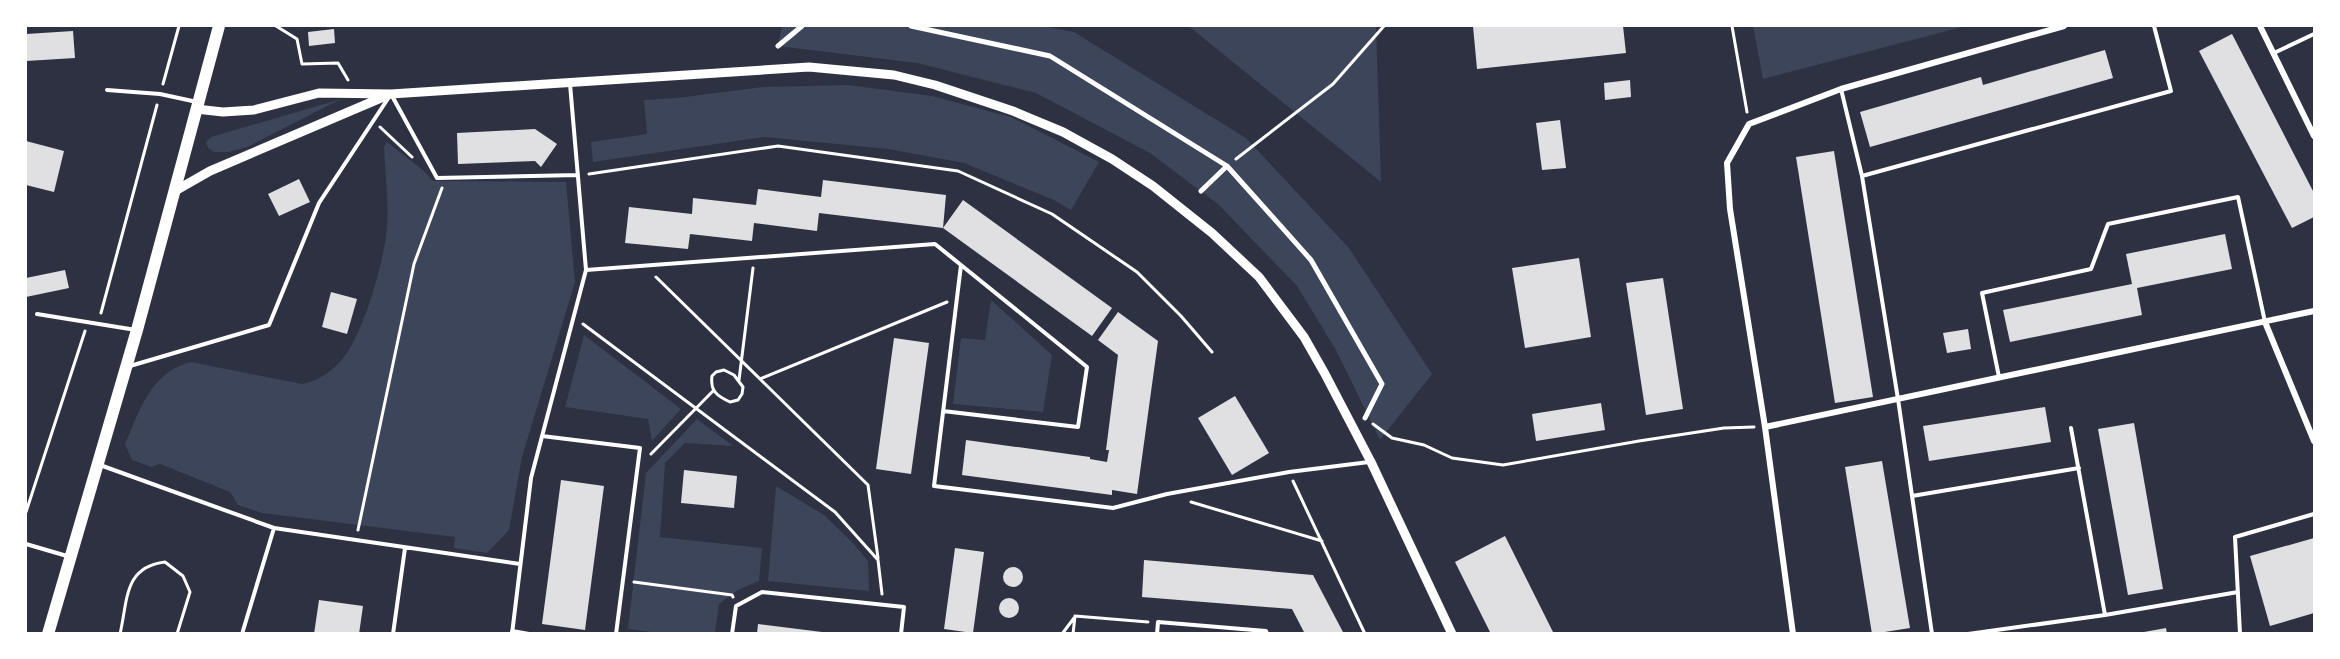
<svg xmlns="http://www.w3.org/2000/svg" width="2340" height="659" font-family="'Work Sans',sans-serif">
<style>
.green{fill:#3c4559}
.building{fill:#e0e0e3}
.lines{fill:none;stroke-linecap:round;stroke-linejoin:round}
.path{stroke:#fff;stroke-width:3}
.service{stroke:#fff;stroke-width:4}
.pedestrian{stroke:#fff;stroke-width:5}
.minor{stroke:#fff;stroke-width:6}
.tertiary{stroke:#fff;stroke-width:9}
.primary{stroke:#fff;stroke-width:12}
</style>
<rect width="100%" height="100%" fill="#2d3142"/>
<path class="green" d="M 782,26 L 1043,26 L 1074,32 L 1246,138 L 1349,248 L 1432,374 L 1380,440 L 1336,350 L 1297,286 L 1219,205 L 1150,153 L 1036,93 L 917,63 L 778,46 Z
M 1185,26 L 1376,26 L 1381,182 L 1191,28 Z
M 1753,26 L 1966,26 L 1763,79 Z
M 848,85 L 932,96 L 1011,117 L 1099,162 L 1071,210 L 1054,200 L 964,163 L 888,149 L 764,137 L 593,162 L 591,142 L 647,134 L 644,100 L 677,98 L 763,87 Z
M 341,99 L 247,147 L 229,152 L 214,152 L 208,148 L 206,142 L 211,137 Z
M 387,142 L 423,170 L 433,181 L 566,182 L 575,282 L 522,457 L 509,530 L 487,553 L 454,548 L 455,537 L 262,513 L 238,505 L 230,492 L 160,464 L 151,467 L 132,460 L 125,444 C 140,409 151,372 191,362 L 302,384 C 318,381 333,371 344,357 C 364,331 385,259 387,226 C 389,201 385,173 384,147 Z
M 991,300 L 1052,355 L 1043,412 L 953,404 L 961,338 L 985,340 Z
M 584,335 L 681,409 L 652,441 L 648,419 L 565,407 Z
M 697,419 L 733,446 L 685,443 L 665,463 L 660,537 L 762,548 L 759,581 L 738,590 L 719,604 L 715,633 L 667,634 L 628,629 L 646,473 Z
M 776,486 L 824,515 L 853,543 L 868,561 L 869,591 L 768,581 Z"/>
<path class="building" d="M 1473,26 L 1623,26 L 1626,53 L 1477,69 Z
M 334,29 L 335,43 L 309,46 L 308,32 Z
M 73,31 L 75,58 L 26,61 L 26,34 Z
M 2232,34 L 2314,193 L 2314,217 L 2292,228 L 2199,51 Z
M 2105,50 L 2113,78 L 1870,147 L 1860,112 L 1981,77 L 1983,85 Z
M 1630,80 L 1631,97 L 1605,100 L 1604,83 Z
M 1560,120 L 1566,168 L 1542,170 L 1536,123 Z
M 535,129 L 557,144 L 541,167 L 535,161 L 458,164 L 457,133 Z
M 26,141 L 64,151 L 54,192 L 26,185 Z
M 1834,151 L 1873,397 L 1835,403 L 1796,157 Z
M 299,179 L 310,202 L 279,216 L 268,194 Z
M 823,180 L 946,195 L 943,228 L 819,213 L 817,231 L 754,223 L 752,241 L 690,234 L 688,249 L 625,243 L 629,207 L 692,214 L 693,198 L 756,205 L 758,189 L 821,197 Z
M 963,200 L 1112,308 L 1092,336 L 943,228 Z
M 2225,234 L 2232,269 L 2137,288 L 2142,315 L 2010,342 L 2003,310 L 2132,284 L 2126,254 Z
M 1579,258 L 1591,337 L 1525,348 L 1512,268 Z
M 65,270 L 69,288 L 26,297 L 26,278 Z
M 1663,278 L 1683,409 L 1646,415 L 1626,283 Z
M 331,292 L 357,299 L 347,334 L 322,327 Z
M 1118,312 L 1158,341 L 1137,494 L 1112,490 L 1112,495 L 962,475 L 966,440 L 1090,457 L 1090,459 L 1107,462 L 1109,450 L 1106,450 L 1118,355 L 1098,340 Z
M 1968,329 L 1971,349 L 1947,353 L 1943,333 Z
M 894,338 L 929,343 L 911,474 L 876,469 Z
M 1235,396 L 1269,453 L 1232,475 L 1198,418 Z
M 1601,403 L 1605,430 L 1536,441 L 1532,414 Z
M 2045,407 L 2051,442 L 1929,461 L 1923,426 Z
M 2134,423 L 2163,589 L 2128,595 L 2098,429 Z
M 1882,461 L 1910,628 L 1872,634 L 1845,467 Z
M 684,470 L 737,476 L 734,508 L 681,503 Z
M 561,480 L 604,486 L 585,630 L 542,624 Z
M 1505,536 L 1554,634 L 1491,634 L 1455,562 Z
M 2314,538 L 2314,613 L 2270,626 L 2250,556 Z
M 955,548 L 984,552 L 973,633 L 944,629 Z
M 1144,560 L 1313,575 L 1344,634 L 1305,634 L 1292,609 L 1142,597 Z
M1003 577a10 10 0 1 1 20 0a10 10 0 1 1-20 0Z
M999 608a10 10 0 1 1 20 0a10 10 0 1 1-20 0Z
M 319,600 L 363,606 L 359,634 L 314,634 Z
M 758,624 L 822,632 L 822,634 L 757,634 Z
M 2166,628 L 2167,634 L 2144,634 L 2144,632 Z"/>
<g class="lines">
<path class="path" d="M 276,26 L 297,39 L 302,64 L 338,63 L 348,80
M 1732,26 L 1747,112
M 163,84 L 179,26
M 380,127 L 412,157
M 1236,159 L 1333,84 L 1384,26
M 589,174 L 778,146 L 958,171 L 1052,214 L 1137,272 L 1181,316 L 1212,352
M 656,277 L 868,485 L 878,558
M 101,313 L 157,105
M 583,324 L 835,512 L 878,560 L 882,594
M 724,370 L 734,375 L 743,387 L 742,394 L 738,400 L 730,402 C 717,396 710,391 712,376 L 716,372 Z
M 760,379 L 947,302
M 739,380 L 753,268
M 1373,424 L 1392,438 L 1424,445 L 1452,458 L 1503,465 L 1639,441 L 1724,428 L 1754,427
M 651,454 L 713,391
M 1293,481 L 1365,634
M 1191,502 L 1322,541
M 26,512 L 85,331
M 358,530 L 414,264 L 442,188
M 634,582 L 732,595 L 733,597
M 120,634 C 128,599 124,567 165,562 L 183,576 L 190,592 L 177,634
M 1062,634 L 1074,618
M 1073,634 L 1075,616 L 1148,622
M 2312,634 L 2314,633"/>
<path class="service" d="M 2274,53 L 2314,34
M 570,84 L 586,270 L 935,244 L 961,265 L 934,486 L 1113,508 L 1167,494 L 1289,472 L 1369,462
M 1841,89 L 1862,176 L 2171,91 L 2154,26
M 107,90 L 160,94 L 197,102
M 1862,176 L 1898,399 L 1932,634
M 37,314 L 136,330
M 130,366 L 269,325 L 319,203 L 391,94 L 437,178 L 578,175
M 1999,377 L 1982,293 L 2091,269 L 2108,224 L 2238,197 L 2265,322
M 943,411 L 1078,427 L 1087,367 L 961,265
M 2071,428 L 2105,615
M 542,436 L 640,448 L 616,634
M 100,465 L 274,528
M 1912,496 L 2079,468
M 26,544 L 67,556
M 512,631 L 529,634
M 242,634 L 274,528 L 520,564
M 393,634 L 405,548
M 512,634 L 531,478 L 586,270
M 732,634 L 736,606 L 762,592 L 904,607 L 901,634
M 1157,634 L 1158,622 L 1266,631 L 1267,634
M 1968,634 L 2105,615 L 2238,592
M 2240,634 L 2235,537 L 2314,514"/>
<path class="pedestrian" d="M 911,26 L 1050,56 L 1227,166 L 1201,191
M 778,46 L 802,26
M 1227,166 L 1311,260 L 1382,384 L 1365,418"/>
<path class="minor" d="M 2260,26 L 2314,136
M 2265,322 L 2314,441
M 1765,427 L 2314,311
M 1793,634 L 1765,427 L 1730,209 L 1727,163 L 1749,124 L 1841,89 L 2064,26"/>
<path class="tertiary" d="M 196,109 L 223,112 L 254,110 L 319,93 L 391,94 L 809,67 L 894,75 L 935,85 L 1013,111 L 1063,132 L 1112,159 L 1153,186 L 1212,233 L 1259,277 L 1304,337 L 1325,374 L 1371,462 L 1452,634
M 175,191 L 210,171 L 388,95"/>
<path class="primary" d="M 48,634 L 137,330 L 219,26"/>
</g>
<rect width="2340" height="659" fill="none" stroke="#ffffff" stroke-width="54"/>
</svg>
